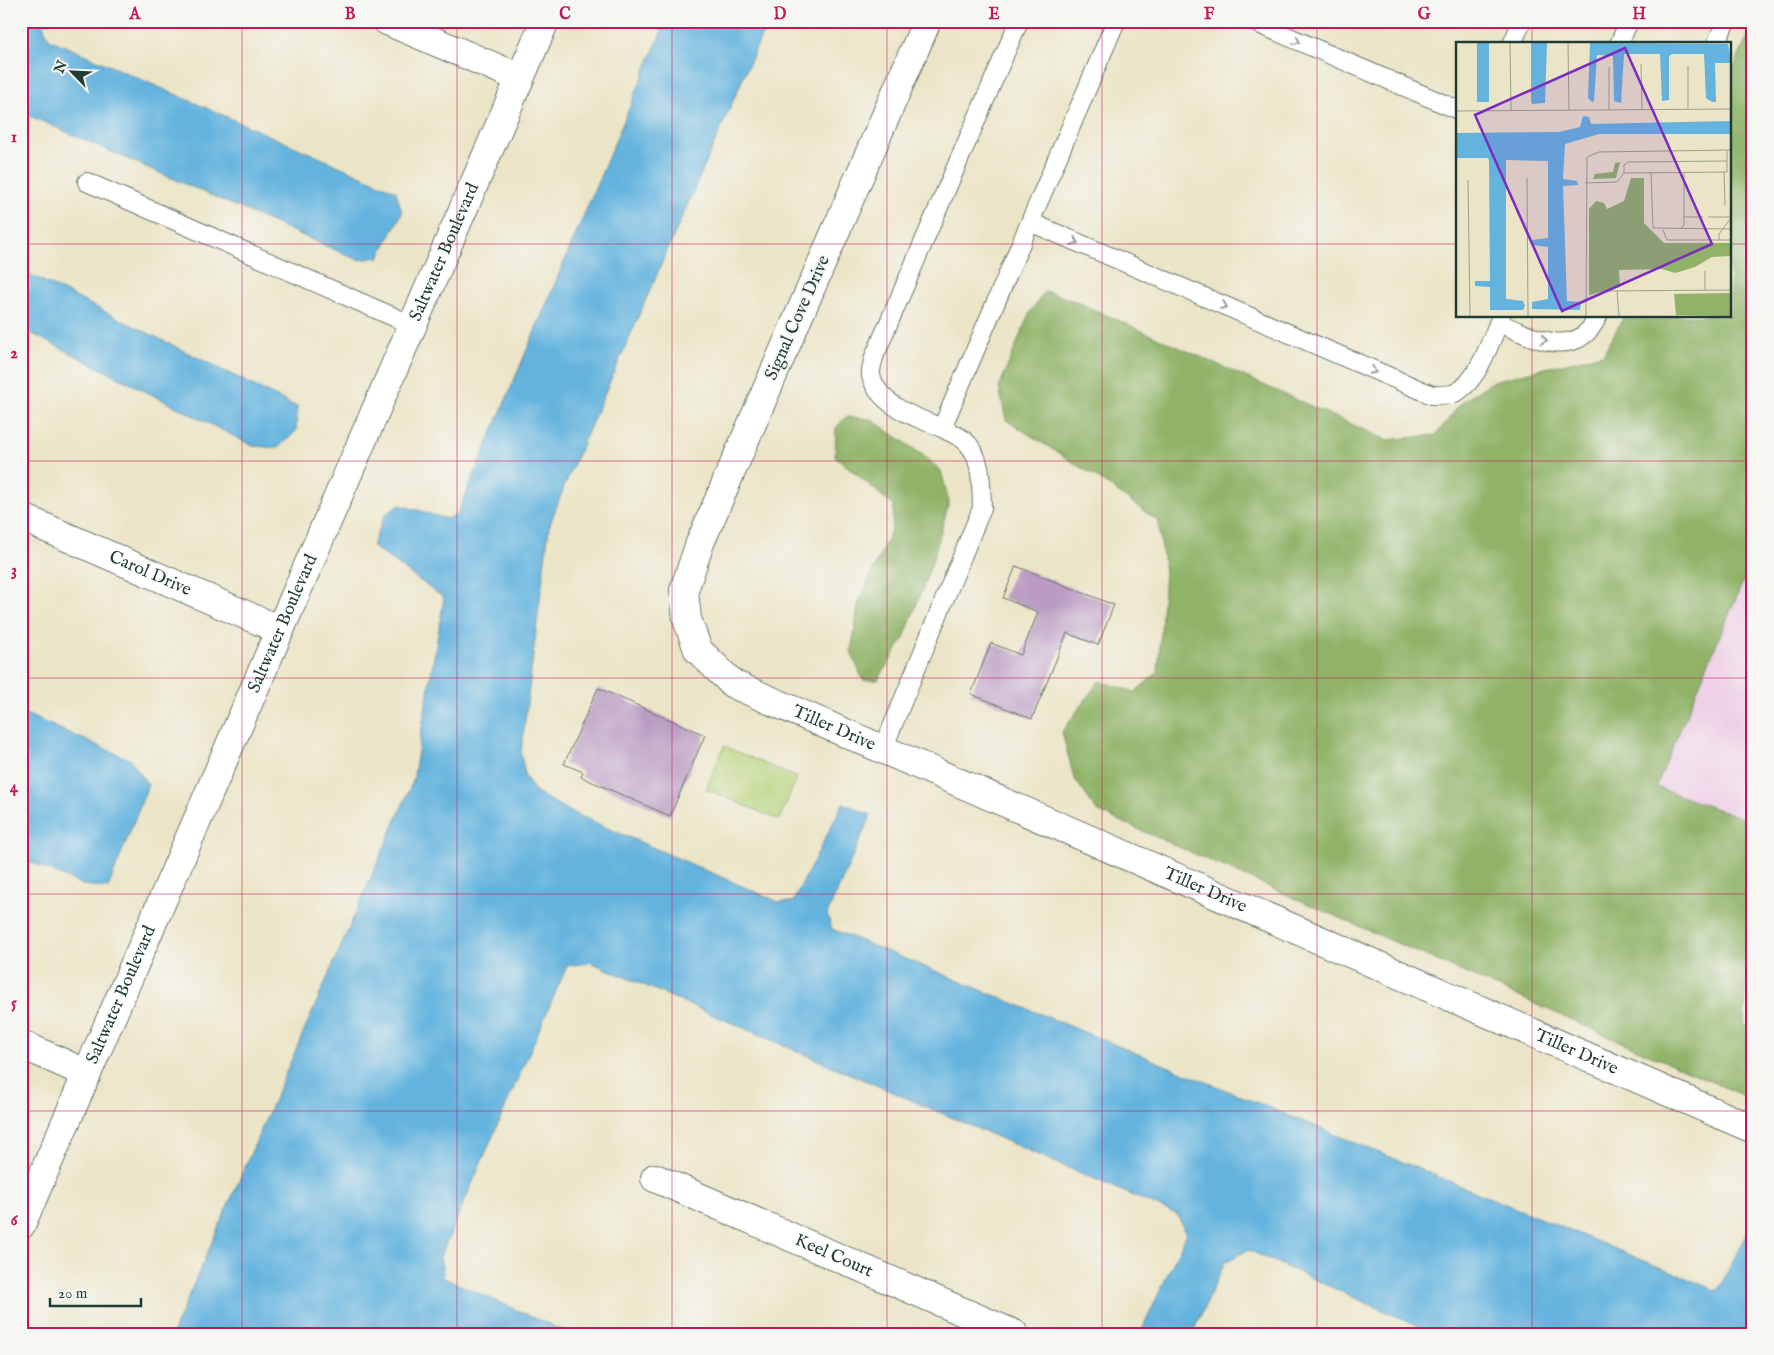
<svg xmlns="http://www.w3.org/2000/svg" width="1774" height="1355" font-family="'IM FELL English',serif">
<style>
.built{fill:#efd0e6}
.green{fill:#b5d177;stroke:#6a8756}
.forest{fill:#90b368;stroke:#58784e}
.water{fill:#64b3de;stroke:#427889}
.building{fill:#ba9bc3}
.lines{fill:none;stroke-linecap:round;stroke-linejoin:round}
.lane-casing{stroke:#667767;stroke-width:20}
.street-casing{stroke:#667767;stroke-width:30}
.lane{stroke:#fff;stroke-width:18}
.street{stroke:#fff;stroke-width:28}
.oneway{stroke:#8f9e9a}
.grid{fill:none;stroke:#c2185b;stroke-width:1;stroke-opacity:0.55}
.labels{text-anchor:middle;dominant-baseline:central;stroke-width:4;stroke-linejoin:round;paint-order:stroke}
.street-label{font-size:18px;fill:#1f3d34;stroke:#f6f6f2}
.inset-road{fill:none;stroke:#99a18c;stroke-width:1}
.view{fill:#7b2cbf;fill-opacity:0.15;stroke:#7b2cbf;stroke-width:2.5}
.inset-edge{fill:none;stroke:#1f3d34;stroke-width:2.5}
.neatline{fill:none;stroke:#c2185b;stroke-width:2}
.grid-label{font-size:16px;text-anchor:middle;font-weight:bold;fill:#c2185b}
</style>
<rect width="100%" height="100%" fill="#f6f6f2"/>
<filter id="ink" filterUnits="userSpaceOnUse"><feTurbulence type="fractalNoise" baseFrequency=".02" numOctaves="2"/><feDisplacementMap in="SourceGraphic" scale="10" xChannelSelector="R" yChannelSelector="G"/><feConvolveMatrix kernelMatrix="1 2 1 2 8 2 1 2 1" color-interpolation-filters="sRGB"/></filter>
<filter id="wash" filterUnits="userSpaceOnUse"><feTurbulence type="fractalNoise" baseFrequency=".0096" numOctaves="4" result="noise"/><feDisplacementMap in="SourceGraphic" scale="20" xChannelSelector="R" yChannelSelector="G"/><feGaussianBlur stdDeviation="1.12" result="paint"/><feColorMatrix in="noise" values="0 0 0 0 0 0 0 0 0 0 0 0 0 0 0 0 0 1.4 0 .05"/><feComposite in="paint" operator="in"/></filter>
<g filter="url(#wash)">
<rect width="100%" height="100%" fill="#ebe4c6"/>
<path class="built" d="M 1753,558 L 1753,822 L 1656,787 Z
M 1753,1076 L 1753,1100 L 1744,1096 Z"/>
<path class="green" d="M 724,746 L 797,778 L 779,820 L 706,789 Z"/>
<path class="forest" d="M 1753,25 L 1753,558 L 1656,787 L 1753,822 L 1753,947 L 1748,966 L 1744,1022 L 1753,1037 L 1753,1076 L 1744,1096 L 1097,811 L 1074,778 L 1062,732 L 1099,681 L 1135,692 L 1158,672 L 1165,572 L 1158,521 L 1095,476 L 1006,420 L 999,387 L 1029,314 L 1045,291 L 1075,301 L 1387,440 L 1436,435 L 1461,403 L 1493,381 L 1603,354 L 1624,316 L 1730,316 L 1730,76 Z
M 846,417 L 871,419 L 924,456 L 941,471 L 949,502 L 933,560 L 904,638 L 878,680 L 863,680 L 851,652 L 859,602 L 892,528 L 894,506 L 835,456 L 836,428 Z"/>
<path class="water" d="M 21,21 L 45,21 L 43,25 L 49,39 L 396,191 L 402,213 L 379,257 L 358,260 L 21,112 Z
M 666,21 L 768,21 L 565,484 L 549,527 L 521,753 L 525,776 L 536,793 L 573,813 L 779,902 L 793,902 L 843,803 L 871,815 L 827,914 L 832,929 L 1718,1291 L 1753,1220 L 1753,1334 L 1436,1334 L 1248,1250 L 1225,1262 L 1192,1334 L 1140,1334 L 1186,1235 L 1178,1215 L 590,962 L 567,966 L 440,1257 L 444,1278 L 571,1334 L 172,1334 L 413,781 L 444,598 L 372,546 L 385,515 L 400,505 L 447,519 L 458,513 Z
M 21,270 L 297,407 L 296,431 L 278,448 L 253,446 L 21,328 Z
M 21,712 L 131,760 L 148,785 L 108,888 L 83,885 L 21,858 Z"/>
<g id="blocks">
<path class="building" d="M 1016,566 L 1114,605 L 1098,645 L 1067,633 L 1032,719 L 971,694 L 991,643 L 1021,655 L 1038,612 L 1003,598 Z
M 598,688 L 705,735 L 670,816 L 581,777 L 583,772 L 564,764 Z"/>
</g>
</g>
<g filter="url(#ink)">
<use href="#blocks" fill-opacity="0" stroke="#667767" stroke-width="1"/>
<g class="lines">
<g class="lane-casing">
<path id="lane" d="M 1019,21 L 874,357 C 873,362 870,371 871,376 C 880,407 916,417 942,428 L 1116,21
M 1252,21 L 1458,110
M 1512,44 L 1522,21
M 1619,44 L 1629,21
M 1716,44 L 1726,21
M 87,182 L 412,325
M 1030,222 L 1432,395 C 1438,395 1446,395 1452,394 C 1477,386 1492,338 1501,316
M 1499,323 C 1532,337 1577,362 1598,316
M 883,749 L 982,508 C 981,486 983,455 964,440 C 957,435 949,432 942,428"/>
</g>
<g class="street-casing">
<g id="street">
<path d="M 387,21 L 520,78"/>
<path id="s1" d="M 927,21 L 700,543 L 684,590 L 687,619 L 698,650 L 733,684 L 1753,1129"/>
<path id="s2" d="M 21,517 L 280,630"/>
<path d="M 21,1044 L 87,1074"/>
<path id="s3" d="M 655,1178 L 1014,1334"/>
<path id="s4" d="M 21,1225 L 545,21"/>
</g>
</g>
<use href="#lane" class="lane"/>
<use href="#street" class="street"/>
</g>
<defs><path id="oneway-chevron" d="M-2-3.5L2.5 0L-2 3.5" fill="none" stroke-width="1.6" stroke-linecap="round" stroke-linejoin="round" transform="scale(1.25)"/></defs>
<g class="oneway">
<use href="#oneway-chevron" transform="translate(1297 41) rotate(23)"/>
<use href="#oneway-chevron" transform="translate(1075 242) rotate(23)"/>
<use href="#oneway-chevron" transform="translate(1224 306) rotate(23)"/>
<use href="#oneway-chevron" transform="translate(1544 340) rotate(13)"/>
<use href="#oneway-chevron" transform="translate(1373 371) rotate(23)"/>
</g>
</g>
<path class="grid" d="M 242,21 L 242,1334M 457,21 L 457,1334M 672,21 L 672,1334M 887,21 L 887,1334M 1102,21 L 1102,1334M 1317,21 L 1317,1334M 1532,21 L 1532,44M 21,244 L 1458,244M 1730,244 L 1753,244M 1532,316 L 1532,1334M 21,461 L 1753,461M 21,678 L 1753,678M 21,894 L 1753,894M 21,1111 L 1753,1111"/>
<g class="labels">
<g class="street-label">
<text stroke="none"><textPath href="#s4" startOffset="1061">Saltwater Boulevard</textPath></text>
<text transform="translate(798 318) rotate(-66)">Signal Cove Drive</text>
<text stroke="none"><textPath href="#s2" startOffset="141">Carol Drive</textPath></text>
<text stroke="none"><textPath href="#s4" startOffset="656">Saltwater Boulevard</textPath></text>
<text stroke="none"><textPath href="#s1" startOffset="840">Tiller Drive</textPath></text>
<text stroke="none"><textPath href="#s1" startOffset="1245">Tiller Drive</textPath></text>
<text stroke="none"><textPath href="#s4" startOffset="251">Saltwater Boulevard</textPath></text>
<text stroke="none"><textPath href="#s1" startOffset="1650">Tiller Drive</textPath></text>
<text stroke="none"><textPath href="#s3" startOffset="195">Keel Court</textPath></text>
</g>
</g>
<g transform="translate(1456 42)">
<rect width="275" height="275" fill="#ebe4c6"/>
<path d="M 164,120 L 160,136 L 137,137 L 139,132 L 157,130 L 159,121 ZM 175,136 L 188,136 L 188,181 L 208,201 L 275,201 L 275,214 L 256,215 L 239,225 L 219,231 L 206,227 L 163,228 L 164,245 L 133,253 L 133,167 L 140,159 L 148,161 L 151,167 L 168,159 ZM 275,251 L 275,274 L 220,273 L 218,252 Z" fill="#90b368"/>
<path d="M 21,1 L 33,1 L 33,60 L 21,60 ZM 75,1 L 91,1 L 89,61 L 76,62 L 75,59 ZM 134,1 L 272,2 L 275,21 L 259,21 L 260,60 L 256,60 L 250,56 L 248,12 L 216,12 L 213,14 L 213,58 L 206,59 L 204,12 L 168,12 L 165,61 L 158,59 L 157,14 L 141,13 L 138,59 L 136,60 L 132,56 ZM 127,74 L 133,75 L 135,82 L 275,79 L 275,92 L 143,92 L 109,102 L 107,137 L 121,139 L 122,143 L 107,144 L 111,259 L 125,260 L 124,268 L 76,267 L 76,260 L 92,257 L 92,205 L 77,203 L 76,198 L 92,196 L 92,119 L 50,118 L 50,257 L 67,259 L 69,264 L 67,268 L 34,268 L 34,245 L 19,244 L 19,239 L 34,239 L 33,119 L 32,116 L 0,116 L 0,91 L 103,90 L 124,85 Z" fill="#64b3de"/>
<path class="inset-road" d="M 54,1 L 55,69M 112,1 L 113,68M 185,22 L 186,68M 232,24 L 232,67M 153,25 L 153,68M 0,28 L 0,69M 0,69 L 275,67M 271,109 L 271,130 L 168,131 L 168,123 L 172,120 L 271,119M 268,130 L 269,163M 195,131 L 197,186 L 275,187M 71,136 L 72,274M 12,138 L 14,274M 129,141 L 161,140 L 168,131M 228,175 L 247,175M 252,175 L 275,175M 225,187 L 228,183 L 228,130M 207,188 L 211,198 L 275,198M 263,198 L 263,192 L 275,176M 249,229 L 249,248M 148,249 L 275,248M 161,249 L 163,274M 130,274 L 131,115 L 143,110 L 275,108"/>
<path class="view" d="M 169,6 L 256,202 L 106,269 L 19,73 Z"/>
<rect width="275" height="275" class="inset-edge"/>
</g>
<rect width="1774" height="1355" fill="none" stroke="#f6f6f2" stroke-width="55"/>
<g transform="translate(72 72) rotate(294)" stroke="#f6f6f2" stroke-width="4" paint-order="stroke">
<path d="M0-4L9 19L0 12L-9 19Z" fill="#1f3d34"/>
<text y="-8" font-size="14" font-weight="bold" text-anchor="middle" fill="#1f3d34">N</text>
</g>
<path d="M50 1298v8h91v-8" fill="none" stroke="#1f3d34" stroke-width="2.5"/>
<text x="58" y="1298" font-size="15" fill="#1f3d34" stroke="#f6f6f2" stroke-width="4" paint-order="stroke">20 m</text>
<rect x="28" y="28" width="1718" height="1300" class="neatline"/>
<g class="grid-label">
<text x="135" y="19">A</text>
<text x="350" y="19">B</text>
<text x="565" y="19">C</text>
<text x="780" y="19">D</text>
<text x="994" y="19">E</text>
<text x="1209" y="19">F</text>
<text x="1424" y="19">G</text>
<text x="1639" y="19">H</text>
<text x="14" y="142">1</text>
<text x="14" y="358">2</text>
<text x="14" y="575">3</text>
<text x="14" y="792">4</text>
<text x="14" y="1008">5</text>
<text x="14" y="1225">6</text>
</g>
</svg>
